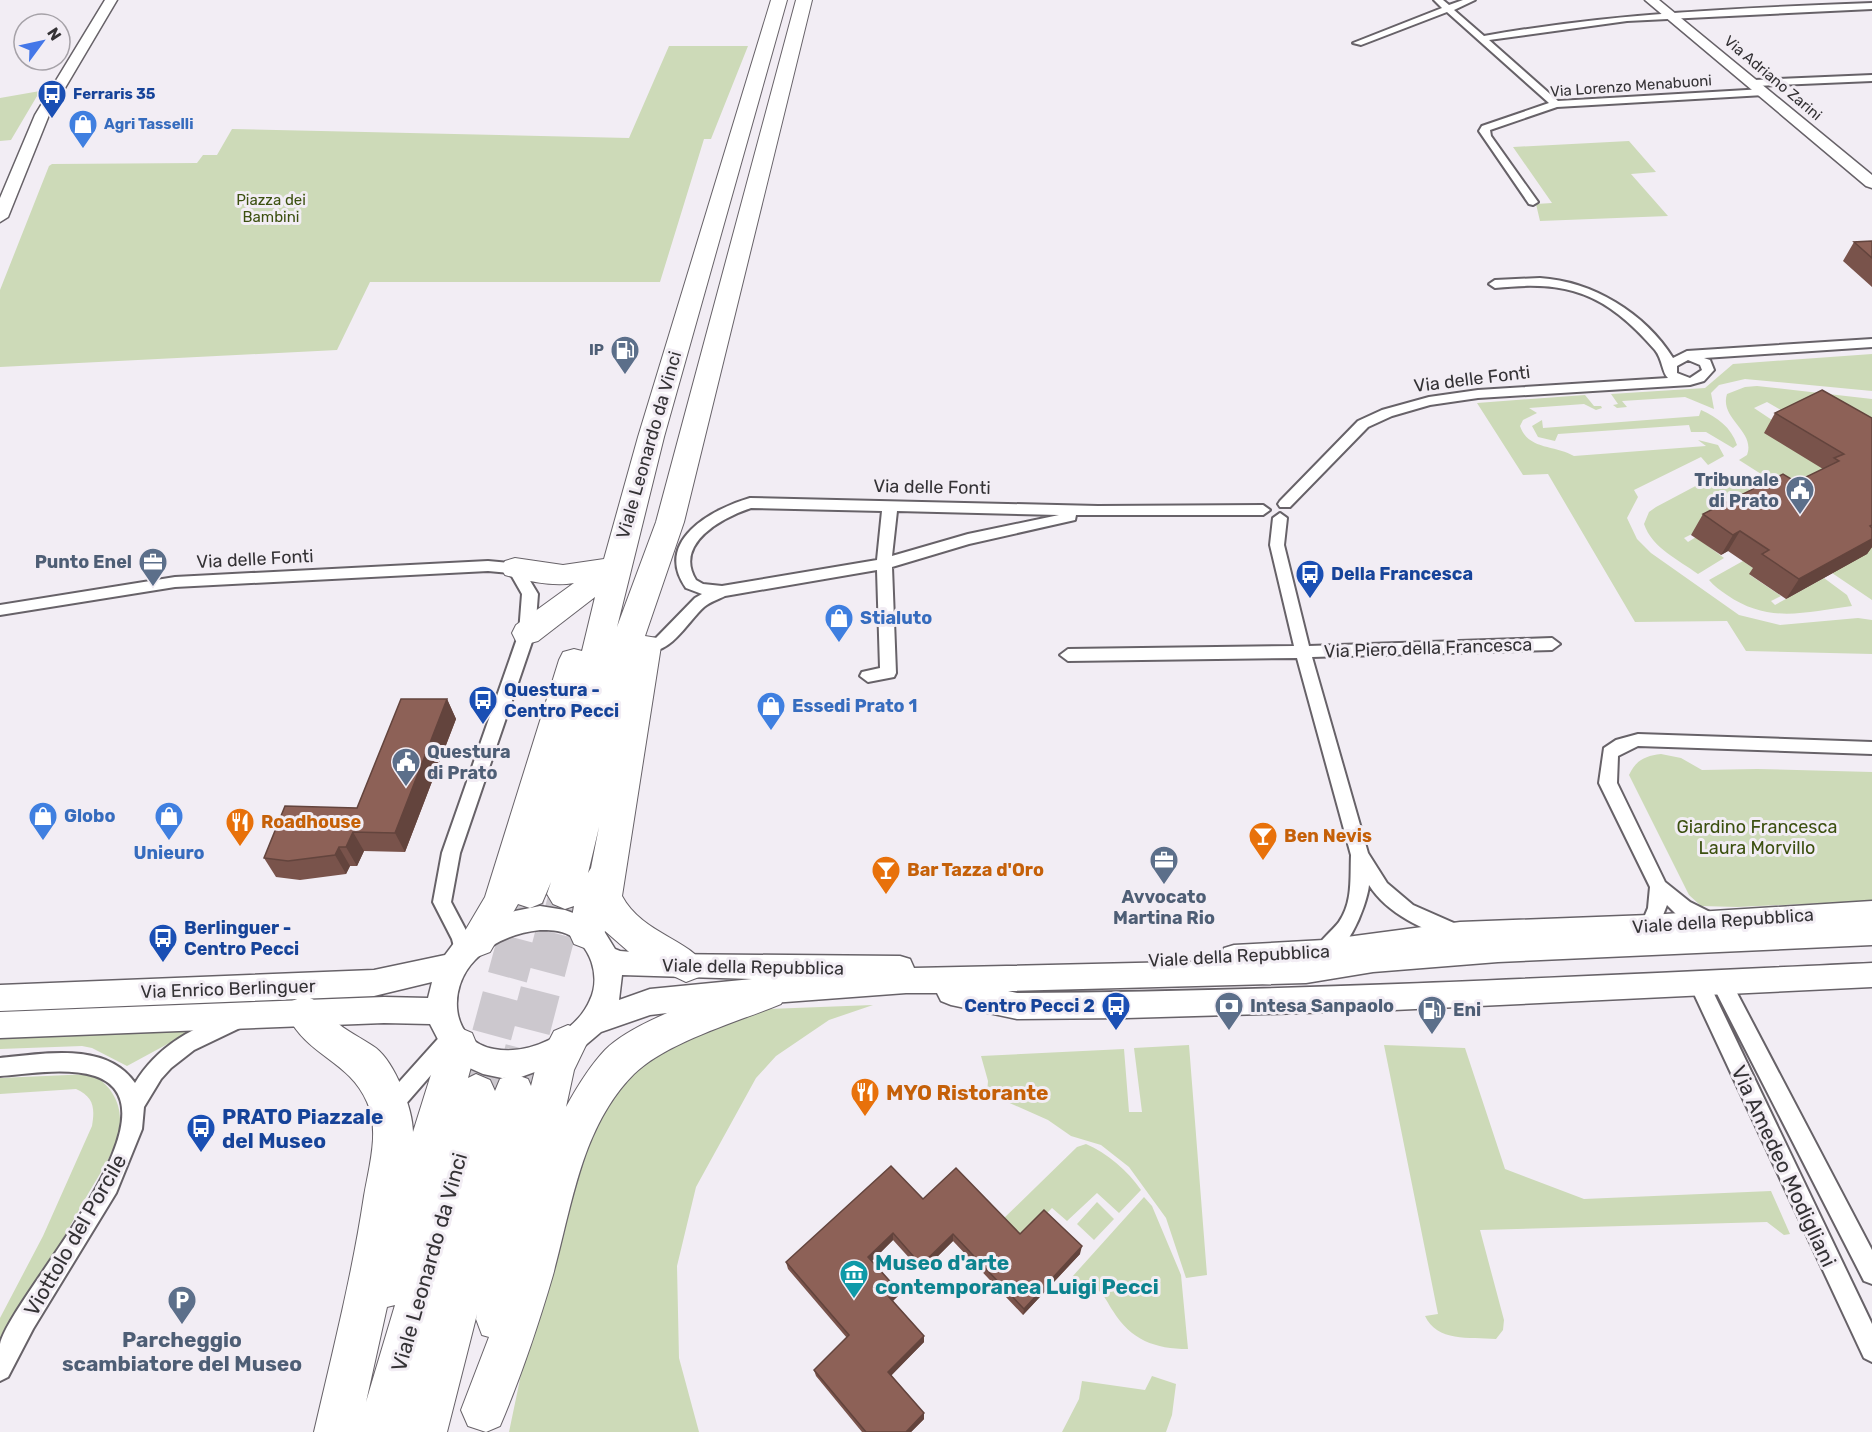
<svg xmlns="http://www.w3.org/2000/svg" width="1872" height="1432" font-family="Rubik,sans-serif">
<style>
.green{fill:#cddab8}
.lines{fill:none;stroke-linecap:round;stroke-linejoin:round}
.highway-tunnel-far1{stroke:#ccc8ce;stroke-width:32;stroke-dasharray:32 16;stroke-linecap:butt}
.highway-tunnel{stroke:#ccc8ce;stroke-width:40;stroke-dasharray:40 20;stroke-linecap:butt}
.street-casing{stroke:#676268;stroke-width:4}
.secondary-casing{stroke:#676268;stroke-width:3}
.highway-casing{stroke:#676268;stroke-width:2}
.street{fill:#fff;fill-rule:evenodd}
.secondary{fill:#fff;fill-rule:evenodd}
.highway{fill:#fff;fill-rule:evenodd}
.wall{fill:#79534b}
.shaded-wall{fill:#63443d}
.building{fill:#8d6157;stroke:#63443d;stroke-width:1.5}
.labels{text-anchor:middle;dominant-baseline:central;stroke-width:6;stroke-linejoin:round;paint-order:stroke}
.far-street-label{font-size:15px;fill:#343235;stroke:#f2edf4}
.far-transit-label{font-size:15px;font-weight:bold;fill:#164399;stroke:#f2edf4;text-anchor:start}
.far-shop-label{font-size:15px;font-weight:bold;fill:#366cbe;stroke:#f2edf4;text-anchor:start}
.far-park-label{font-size:15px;fill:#3c5010;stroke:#f2edf4}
.far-service-label{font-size:15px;font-weight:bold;fill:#4e5e75;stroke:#f2edf4;text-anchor:end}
.street-label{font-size:18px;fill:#343235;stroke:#f2edf4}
.service-label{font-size:18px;font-weight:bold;fill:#4e5e75;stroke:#f2edf4;text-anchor:start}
.transit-label{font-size:18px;font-weight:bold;fill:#164399;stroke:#f2edf4;text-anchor:start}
.shop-label{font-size:18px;font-weight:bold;fill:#366cbe;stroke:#f2edf4;text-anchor:start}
.food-label{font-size:18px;font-weight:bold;fill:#c56008;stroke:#f2edf4;text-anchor:start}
.park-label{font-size:18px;fill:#3c5010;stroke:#f2edf4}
.near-food-label{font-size:21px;font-weight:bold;fill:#c56008;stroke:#f2edf4;text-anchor:start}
.near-transit-label{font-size:21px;font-weight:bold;fill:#164399;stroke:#f2edf4;text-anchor:start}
.near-street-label{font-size:21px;fill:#343235;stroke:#f2edf4}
.near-culture-label{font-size:21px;font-weight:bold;fill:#0d838f;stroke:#f2edf4;text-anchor:start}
.near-service-label{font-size:21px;font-weight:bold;fill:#4e5e75;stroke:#f2edf4}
</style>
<rect width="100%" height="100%" fill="#f2edf4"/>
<path class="green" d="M 669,46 L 748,46 L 711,139 L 704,139 L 660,282 L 370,282 L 337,350 L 0,367 L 0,290 L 49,166 L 52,164 L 197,163 L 203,155 L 217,155 L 232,129 L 629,138 Z
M 40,91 L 11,140 L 0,141 L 0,98 Z
M 1629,141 L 1656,172 L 1631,174 L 1668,216 L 1540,221 L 1536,204 L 1552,203 L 1513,147 Z
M 1872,354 L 1872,391 L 1745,379 L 1719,385 L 1711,393 L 1714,409 L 1685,397 L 1622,401 L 1627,407 L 1617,408 L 1613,405 L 1618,404 L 1611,394 L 1705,388 L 1733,364 Z
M 1757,386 L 1872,399 L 1872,446 L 1786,413 L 1767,402 L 1754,408 L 1772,420 L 1832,474 L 1796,496 L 1739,460 L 1747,455 C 1756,431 1719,419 1727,394 L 1745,387 Z
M 1585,395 L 1594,406 L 1601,406 L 1602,408 L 1596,410 L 1584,404 L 1529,408 L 1537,413 L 1523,420 L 1520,426 C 1528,450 1556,445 1574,456 L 1706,446 L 1698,440 L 1718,445 L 1724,456 L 1708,465 L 1701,457 L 1634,490 L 1638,497 L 1627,518 L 1637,539 L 1651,553 L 1739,615 L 1780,625 L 1858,618 L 1872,620 L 1872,654 L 1746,651 L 1727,621 L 1635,622 L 1548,474 L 1523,475 L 1477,403 Z
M 1701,410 C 1717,417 1731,427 1737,445 L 1733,448 L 1706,432 L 1691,432 L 1689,425 L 1558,434 L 1555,441 L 1538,437 L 1532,426 L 1542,420 L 1543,428 L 1699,416 Z
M 1722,472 L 1763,498 L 1684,538 L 1688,542 L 1696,537 L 1724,558 L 1698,574 C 1679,560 1652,548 1644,524 L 1649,512 L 1656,507 Z
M 1872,531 L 1872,600 L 1832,573 Z
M 1743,561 L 1756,570 L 1750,575 L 1781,596 L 1771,601 L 1775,605 L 1824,578 L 1847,595 L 1852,606 C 1805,612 1769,624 1727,595 C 1720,590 1714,586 1709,580 Z
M 1661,754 L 1681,758 L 1702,770 L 1757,769 L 1872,772 L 1872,901 L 1737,907 L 1701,906 L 1689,895 L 1629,775 C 1636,760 1645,756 1661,754 Z
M 873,1005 L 829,1020 L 776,1056 L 756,1078 L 696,1187 L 677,1266 L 679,1358 L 699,1432 L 509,1432 L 534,1312 L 591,1113 L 625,1064 L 740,1010 Z
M 190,1028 L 186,1034 L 127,1066 L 92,1048 L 82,1046 L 0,1049 L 0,1037 Z
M 1189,1045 L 1207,1275 L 1186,1278 L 1166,1218 L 1129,1167 L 1101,1145 L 1071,1136 L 1048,1120 L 987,1093 L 988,1081 L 981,1056 L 1124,1049 L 1129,1112 L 1142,1112 L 1134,1048 Z
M 1384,1045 L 1465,1048 L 1505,1169 L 1584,1199 L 1771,1191 L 1790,1234 L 1784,1235 L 1767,1222 L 1480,1230 L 1504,1320 L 1503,1330 L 1496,1339 C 1469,1337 1437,1342 1425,1316 L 1438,1314 Z
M 91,1074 C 112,1085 124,1106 119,1131 C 114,1155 96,1179 84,1201 C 56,1252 26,1302 0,1354 L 0,1318 L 43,1236 L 92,1126 C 95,1108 94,1097 76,1089 L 0,1094 L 0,1078 Z
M 1086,1144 C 1107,1153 1128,1171 1141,1190 L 1119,1213 L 1097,1193 L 1067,1221 L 1052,1208 L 1020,1241 L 1001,1221 L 1077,1147 Z
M 1144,1197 L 1152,1206 L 1181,1275 L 1188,1349 C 1155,1349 1131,1340 1113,1311 C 1108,1304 1104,1293 1096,1289 C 1085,1283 1085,1289 1072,1277 Z
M 1097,1202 L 1114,1219 L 1094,1240 L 1077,1224 Z
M 1152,1376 L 1176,1384 L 1172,1415 L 1166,1432 L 1062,1432 L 1079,1399 L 1082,1381 L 1145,1390 Z"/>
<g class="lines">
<path class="highway-tunnel-far1" d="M 521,928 L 530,893
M 556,928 L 565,894"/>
<path class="highway-tunnel" d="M 515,1088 L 557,927
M 476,1093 L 521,927"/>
<g class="street-casing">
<path id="street" d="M 1434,0 L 1443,0 L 1449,5 L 1463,0 L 1475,0 L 1454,10 L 1484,36 C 1613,13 1742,8 1872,3 L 1872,9 L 1627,21 L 1489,40 L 1558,101 L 1764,89 L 1769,92 L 1764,95 L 1557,107 L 1490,130 L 1491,136 L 1538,202 L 1533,205 L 1529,204 L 1479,131 L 1482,126 L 1549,103 L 1447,12 L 1361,45 L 1353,43 L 1442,8 Z
M 1872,75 L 1872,81 L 1754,86 L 1749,83 L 1754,80 Z
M 1540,278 C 1592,281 1645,313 1673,358 L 1687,351 L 1872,339 L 1872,347 L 1704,358 L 1710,360 L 1714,370 L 1704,381 L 1690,385 L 1478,398 L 1430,405 L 1392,416 L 1368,427 L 1290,507 L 1280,507 L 1278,504 L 1280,501 L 1358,421 L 1382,410 L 1429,397 L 1478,390 L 1668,378 C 1662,373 1663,360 1655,350 C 1605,293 1569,280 1495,288 L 1489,284 L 1495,280 ZM 1688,360 L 1700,365 L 1702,370 L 1690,378 L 1677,373 L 1677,366 Z
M 750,498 L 1098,506 L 1263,505 L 1270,510 L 1263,515 L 1076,515 L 1075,520 L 969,544 L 892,567 L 896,673 L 894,677 L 868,682 L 860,676 L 862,672 L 880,668 L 877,570 L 725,596 C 719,599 710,602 704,607 C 686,623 669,659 640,650 L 638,646 L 640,642 L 656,638 L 695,598 L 702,594 L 686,588 C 653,541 712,509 750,498 ZM 751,508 L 882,511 L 877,560 L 722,586 L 703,584 L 696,580 C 673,543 724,517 751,508 ZM 897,511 L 1059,515 L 968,534 L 892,556 Z
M 1280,513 L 1287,518 L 1284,545 L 1309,646 L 1552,638 L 1560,644 L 1552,650 L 1312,657 L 1368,853 L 1387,883 L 1413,905 L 1463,927 L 1465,933 L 1463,939 L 1456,941 C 1423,929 1388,915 1369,885 C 1367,905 1344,967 1317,958 L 1314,952 C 1320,940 1331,932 1339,922 C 1353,902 1350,878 1351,855 L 1297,658 L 1068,661 L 1060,655 L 1068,649 L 1294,646 L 1270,545 L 1273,518 Z
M 488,561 L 520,564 L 538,594 L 535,633 L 460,853 L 451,902 L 470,938 L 474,952 L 471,958 L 464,960 L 457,958 L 452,939 L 433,902 L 442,853 L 519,633 L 522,594 L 510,573 L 488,571 L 175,587 L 0,615 L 0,605 L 175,577 Z
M 1638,734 L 1872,742 L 1872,754 L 1638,746 L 1618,756 L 1617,783 L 1665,882 L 1690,902 L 1716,915 L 1718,921 L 1716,927 L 1709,929 L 1676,914 L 1667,905 L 1656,933 L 1649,935 L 1642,933 L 1640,927 L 1648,908 L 1650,887 L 1599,783 L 1604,748 L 1616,740 Z
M 1720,971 L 1727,974 L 1872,1250 L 1872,1284 L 1864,1281 L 1713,986 L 1710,980 L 1713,974 Z
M 1698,972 L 1705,975 L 1872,1324 L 1872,1362 L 1864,1358 L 1688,981 L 1691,975 Z
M 235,1012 L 242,1015 L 245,1021 L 242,1027 L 194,1050 L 171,1068 L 161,1079 L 144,1107 L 142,1129 L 116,1193 L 33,1329 L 8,1377 L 0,1381 C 0,1370 0,1355 0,1344 C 11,1296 189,1108 95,1076 C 65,1067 30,1074 0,1076 L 0,1058 C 43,1054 106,1041 135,1083 C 158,1045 194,1027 235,1012 Z
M 451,1029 L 458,1032 L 461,1038 L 458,1044 L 397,1114 L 390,1117 L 383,1114 L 380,1107 L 383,1100 L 444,1032 Z"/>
</g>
<g class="secondary-casing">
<path id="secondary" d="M 105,0 L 117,0 L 49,115 L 8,217 L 0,222 L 0,198 L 35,115 Z
M 1645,0 L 1659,0 L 1872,175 L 1872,188 L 1866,186 Z
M 1872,901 L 1872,945 L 1498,962 L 1373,972 L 1306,983 L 1008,991 L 1017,993 C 1302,991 1587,976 1872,963 L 1872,987 L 1373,1011 L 1126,1018 L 1017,1019 L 951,1005 L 941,1001 L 937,993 L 906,993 L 719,1007 L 650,1015 L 601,1032 L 568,1060 L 521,1077 L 502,1078 L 483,1074 L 456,1062 L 443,1049 L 430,1024 L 384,1023 L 0,1038 L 0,1012 L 384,997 L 428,998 L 432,982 L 374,996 L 0,1011 L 0,985 L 374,970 L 445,955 L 454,943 L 482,924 L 515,911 L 540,906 L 565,910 L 592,920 L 604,931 L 615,949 L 620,951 L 656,954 L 900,956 L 910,959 L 914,968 L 1222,961 L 1220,957 L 1224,948 L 1234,945 L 1324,940 L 1460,922 L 1649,915 ZM 540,930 C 549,930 559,930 567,934 C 591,944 601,977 590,1000 C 576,1033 529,1056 494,1049 C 450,1041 447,988 475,960 C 493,941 515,933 540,930 ZM 622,975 L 752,979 L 650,989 L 619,1000 Z"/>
</g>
<g class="highway-casing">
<path id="highway" d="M 771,0 L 787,0 L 664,437 L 617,627 L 656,522 L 796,0 L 812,0 L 684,522 L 645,636 L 657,638 L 661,646 L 622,896 C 642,934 692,940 704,966 L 699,977 L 686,982 L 636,958 L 605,931 L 600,944 L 587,949 L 574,944 L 569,933 L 574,906 L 565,909 L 553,904 L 547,894 L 551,882 L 542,903 L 530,908 L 518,904 L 490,952 L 477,957 L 464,952 L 459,941 L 485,897 L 559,660 L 563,652 L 574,649 L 582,651 L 595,597 L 538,641 L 527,644 L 516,641 L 512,633 L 516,625 L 574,583 C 553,587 526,581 505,575 L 501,568 L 505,561 L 515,558 L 563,565 L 604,559 L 638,437 ZM 599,827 L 591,868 L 588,873 Z
M 768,975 L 781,980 L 787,992 L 781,1004 C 737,1022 667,1042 634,1074 C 581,1127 572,1207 553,1275 C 538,1326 521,1377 500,1426 L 486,1432 L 468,1426 L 461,1410 L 489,1337 L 482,1335 L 476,1319 L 477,1314 L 447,1432 L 314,1432 C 332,1354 352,1276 364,1196 C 369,1166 380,1131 367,1102 C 349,1060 307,1057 286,1013 L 292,1001 L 305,996 C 322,1002 321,1008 333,1019 C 345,1031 362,1038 376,1048 C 395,1063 413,1109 413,1132 L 444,1033 L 458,1027 L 472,1033 L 477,1045 L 468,1078 L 476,1074 L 490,1080 L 495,1091 L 500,1079 L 514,1074 L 528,1079 L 531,1086 L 536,1066 L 554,1031 L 568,1025 L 582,1031 L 587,1043 L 574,1070 L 566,1107 C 577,1087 589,1067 605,1050 C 635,1019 725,991 768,975 ZM 395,1305 L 366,1402 L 387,1307 Z"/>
</g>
<use href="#street" class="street"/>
<use href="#secondary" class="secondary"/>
<use href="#highway" class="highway"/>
</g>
<path class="wall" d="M 1872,241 L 1872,287 L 1843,261 L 1854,242 Z
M 1775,413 L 1872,418 L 1872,547 L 1867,554 L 1786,599 L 1749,574 L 1753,568 L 1728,551 L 1721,555 L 1691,535 L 1703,514 L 1796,482 L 1823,469 L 1764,433 Z
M 447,699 L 456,719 L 405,852 L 364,851 L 357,866 L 350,866 L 346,874 L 300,880 L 276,877 L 264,858 L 357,808 Z
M 923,1199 L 1080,1254 L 1023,1315 L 953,1241 L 922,1272 L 893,1240 L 872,1261 L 897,1289 L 898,1296 L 893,1301 L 924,1336 L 924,1342 L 891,1375 L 924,1413 L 924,1419 L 911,1432 L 862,1432 L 816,1376 L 814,1370 L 847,1338 L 788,1269 L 786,1262 Z"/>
<path class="shaded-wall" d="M 1740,531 L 1728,551 L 1721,555 L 1733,535 Z
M 1872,539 L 1872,547 L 1867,554 L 1786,599 L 1799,579 Z
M 447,699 L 456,719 L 405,852 L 395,833 Z
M 353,832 L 364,851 L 357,866 L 346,847 Z
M 339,847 L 350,866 L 346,874 L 335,855 Z
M 893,1233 L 893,1240 L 869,1264 L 868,1257 Z
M 953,1234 L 953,1241 L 922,1272 L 921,1265 Z
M 1082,1246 L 1080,1254 L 1023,1315 L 1024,1309 Z
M 897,1289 L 898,1296 L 890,1303 L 889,1297 Z
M 924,1336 L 924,1342 L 889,1378 L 888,1372 Z
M 924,1413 L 924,1419 L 911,1432 L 906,1432 Z"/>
<path class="building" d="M 1872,241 L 1872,258 L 1854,242 Z
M 1822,390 L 1872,418 L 1872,525 L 1870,526 L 1872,528 L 1872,539 L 1799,579 L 1762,554 L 1769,550 L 1740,531 L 1733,535 L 1703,514 L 1783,474 L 1796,482 L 1839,461 L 1834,458 L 1844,454 L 1775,413 Z
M 401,699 L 447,699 L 395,833 L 353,832 L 346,847 L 339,847 L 335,855 L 288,861 L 264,858 L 285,806 L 357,808 Z
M 891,1166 L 923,1199 L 956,1168 L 1020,1234 L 1044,1210 L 1082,1246 L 1024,1309 L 953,1234 L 921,1265 L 893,1233 L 868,1257 L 897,1289 L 889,1297 L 924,1336 L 888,1372 L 924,1413 L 906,1432 L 866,1432 L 814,1370 L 849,1335 L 786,1262 Z"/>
<defs>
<g id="bus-pin" transform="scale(1.5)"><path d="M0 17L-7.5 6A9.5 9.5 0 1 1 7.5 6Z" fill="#1a4fb4" stroke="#f2edf4"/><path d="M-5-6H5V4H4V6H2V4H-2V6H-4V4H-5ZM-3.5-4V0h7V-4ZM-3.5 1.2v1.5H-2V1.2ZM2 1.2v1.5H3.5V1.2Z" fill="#fff"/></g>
<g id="shop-pin" transform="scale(1.5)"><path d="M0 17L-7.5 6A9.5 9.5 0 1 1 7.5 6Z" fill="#3f7fe0" stroke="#f2edf4"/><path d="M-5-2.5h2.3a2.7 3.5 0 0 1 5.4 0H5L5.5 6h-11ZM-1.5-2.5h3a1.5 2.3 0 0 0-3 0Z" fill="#fff"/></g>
<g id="fuel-pin" transform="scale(1.5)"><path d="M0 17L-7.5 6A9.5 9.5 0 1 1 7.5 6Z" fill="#5c6f8a" stroke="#f2edf4"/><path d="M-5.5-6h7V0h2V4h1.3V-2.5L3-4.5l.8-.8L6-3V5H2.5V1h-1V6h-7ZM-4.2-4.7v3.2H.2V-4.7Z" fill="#fff"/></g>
<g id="civic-pin" transform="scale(1.5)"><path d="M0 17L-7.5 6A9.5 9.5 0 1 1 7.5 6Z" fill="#5c6f8a" stroke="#f2edf4"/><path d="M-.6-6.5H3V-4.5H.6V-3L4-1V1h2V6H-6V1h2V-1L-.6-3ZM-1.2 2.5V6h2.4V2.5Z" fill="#fff"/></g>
<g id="office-pin" transform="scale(1.5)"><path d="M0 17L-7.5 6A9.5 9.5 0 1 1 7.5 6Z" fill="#5c6f8a" stroke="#f2edf4"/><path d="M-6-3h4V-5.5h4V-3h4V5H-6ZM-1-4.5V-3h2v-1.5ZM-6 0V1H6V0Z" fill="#fff"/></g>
<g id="restaurant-pin" transform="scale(1.5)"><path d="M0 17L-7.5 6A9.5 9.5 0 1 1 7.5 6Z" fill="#e8710a" stroke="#f2edf4"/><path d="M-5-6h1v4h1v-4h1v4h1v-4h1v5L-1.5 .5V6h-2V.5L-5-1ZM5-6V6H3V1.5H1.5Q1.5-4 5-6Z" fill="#fff"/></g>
<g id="bar-pin" transform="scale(1.5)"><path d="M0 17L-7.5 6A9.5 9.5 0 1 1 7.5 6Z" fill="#e8710a" stroke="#f2edf4"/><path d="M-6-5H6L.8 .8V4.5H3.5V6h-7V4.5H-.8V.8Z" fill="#fff"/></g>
<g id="bank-pin" transform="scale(1.5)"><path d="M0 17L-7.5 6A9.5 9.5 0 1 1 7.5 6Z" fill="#5c6f8a" stroke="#f2edf4"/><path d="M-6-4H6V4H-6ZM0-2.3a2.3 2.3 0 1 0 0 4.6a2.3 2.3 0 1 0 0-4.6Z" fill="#fff"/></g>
<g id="museum-pin" transform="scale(1.5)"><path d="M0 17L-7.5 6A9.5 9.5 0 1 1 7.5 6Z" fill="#0f9aa8" stroke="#f2edf4"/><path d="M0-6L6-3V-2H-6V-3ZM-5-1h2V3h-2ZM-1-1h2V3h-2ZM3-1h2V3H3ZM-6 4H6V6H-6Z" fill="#fff"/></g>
<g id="parking-pin" transform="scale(1.5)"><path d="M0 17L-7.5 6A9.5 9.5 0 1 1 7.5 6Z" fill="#5c6f8a" stroke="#f2edf4"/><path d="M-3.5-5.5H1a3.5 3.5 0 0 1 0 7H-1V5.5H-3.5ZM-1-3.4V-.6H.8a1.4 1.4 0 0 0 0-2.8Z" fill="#fff"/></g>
</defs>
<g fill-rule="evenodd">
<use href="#bus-pin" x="52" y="94"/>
<use href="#shop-pin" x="83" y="124"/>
<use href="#fuel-pin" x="625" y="350"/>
<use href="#civic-pin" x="1800" y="490"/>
<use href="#office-pin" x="153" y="562"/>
<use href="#bus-pin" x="1310" y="574"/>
<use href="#shop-pin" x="839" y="618"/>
<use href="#bus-pin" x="483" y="700"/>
<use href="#shop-pin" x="771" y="706"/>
<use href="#civic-pin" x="406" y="762"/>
<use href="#shop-pin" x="43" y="816"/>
<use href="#shop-pin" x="169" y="816"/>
<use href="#restaurant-pin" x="240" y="822"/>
<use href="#bar-pin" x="1263" y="836"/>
<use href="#office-pin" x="1164" y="860"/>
<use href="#bar-pin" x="886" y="870"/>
<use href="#bus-pin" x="163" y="938"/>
<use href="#bus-pin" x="1116" y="1006"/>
<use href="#bank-pin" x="1229" y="1006"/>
<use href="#fuel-pin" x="1432" y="1010"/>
<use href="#restaurant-pin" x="865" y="1092"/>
<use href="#bus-pin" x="201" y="1128"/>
<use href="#museum-pin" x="854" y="1274"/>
<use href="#parking-pin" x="182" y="1300"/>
</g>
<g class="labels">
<g class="far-street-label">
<text transform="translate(1773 78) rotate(40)">Via Adriano Zarini</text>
<text transform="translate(1631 86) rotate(-4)">Via Lorenzo Menabuoni</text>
</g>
<g class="far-transit-label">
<text x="73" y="94">Ferraris 35</text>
</g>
<g class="far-shop-label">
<text x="104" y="124">Agri Tasselli</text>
</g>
<g class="far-park-label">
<text x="271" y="200">Piazza dei<tspan x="271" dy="17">Bambini</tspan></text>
</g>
<g class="far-service-label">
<text x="604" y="350">IP</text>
</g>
<g class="street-label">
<text transform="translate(1472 379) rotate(-7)">Via delle Fonti</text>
<text transform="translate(649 445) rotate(-74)">Viale Leonardo da Vinci</text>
<text transform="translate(932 487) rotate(1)">Via delle Fonti</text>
<text transform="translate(255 559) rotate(-3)">Via delle Fonti</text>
<text transform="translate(1428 648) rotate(-2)">Via Piero della Francesca</text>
<text transform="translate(1723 921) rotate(-4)">Viale della Repubblica</text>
<text transform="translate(1239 956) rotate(-3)">Viale della Repubblica</text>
<text transform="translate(753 967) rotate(1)">Viale della Repubblica</text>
<text transform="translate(228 989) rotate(-2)">Via Enrico Berlinguer</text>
</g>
<g class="service-label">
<text x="1779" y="480" text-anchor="end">Tribunale<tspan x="1779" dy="21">di Prato</tspan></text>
<text x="132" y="562" text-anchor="end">Punto Enel</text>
<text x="427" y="752">Questura<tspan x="427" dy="21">di Prato</tspan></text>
<text x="1164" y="897" text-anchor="middle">Avvocato<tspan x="1164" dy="21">Martina Rio</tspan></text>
<text x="1250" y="1006">Intesa Sanpaolo</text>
<text x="1453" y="1010">Eni</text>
</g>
<g class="transit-label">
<text x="1331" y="574">Della Francesca</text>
<text x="504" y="690">Questura -<tspan x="504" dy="21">Centro Pecci</tspan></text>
<text x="184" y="928">Berlinguer -<tspan x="184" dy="21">Centro Pecci</tspan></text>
<text x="1095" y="1006" text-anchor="end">Centro Pecci 2</text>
</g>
<g class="shop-label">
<text x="860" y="618">Stialuto</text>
<text x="792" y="706">Essedi Prato 1</text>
<text x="64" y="816">Globo</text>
<text x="169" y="853" text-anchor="middle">Unieuro</text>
</g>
<g class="food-label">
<text x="261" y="822">Roadhouse</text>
<text x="1284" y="836">Ben Nevis</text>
<text x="907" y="870">Bar Tazza d'Oro</text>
</g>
<g class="park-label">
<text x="1757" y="827">Giardino Francesca<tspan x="1757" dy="21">Laura Morvillo</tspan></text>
</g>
<g class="near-food-label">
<text x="886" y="1092">MYO Ristorante</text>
</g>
<g class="near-transit-label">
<text x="222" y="1116">PRATO Piazzale<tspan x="222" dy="24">del Museo</tspan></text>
</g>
<g class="near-street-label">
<text transform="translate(1784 1166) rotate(65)">Via Amedeo Modigliani</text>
<text transform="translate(75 1235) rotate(-60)">Viottolo del Porcile</text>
<text transform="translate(429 1262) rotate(-74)">Viale Leonardo da Vinci</text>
</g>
<g class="near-culture-label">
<text x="875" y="1262">Museo d'arte<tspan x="875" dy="24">contemporanea Luigi Pecci</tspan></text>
</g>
<g class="near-service-label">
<text x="182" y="1339">Parcheggio<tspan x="182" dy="24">scambiatore del Museo</tspan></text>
</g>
</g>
<g transform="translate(42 42) rotate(57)"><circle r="28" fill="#f2edf4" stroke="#a6a2a8" stroke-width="1.5"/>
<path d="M0-4.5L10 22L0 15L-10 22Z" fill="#4477e8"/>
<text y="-9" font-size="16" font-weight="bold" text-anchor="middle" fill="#343235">N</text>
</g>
</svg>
